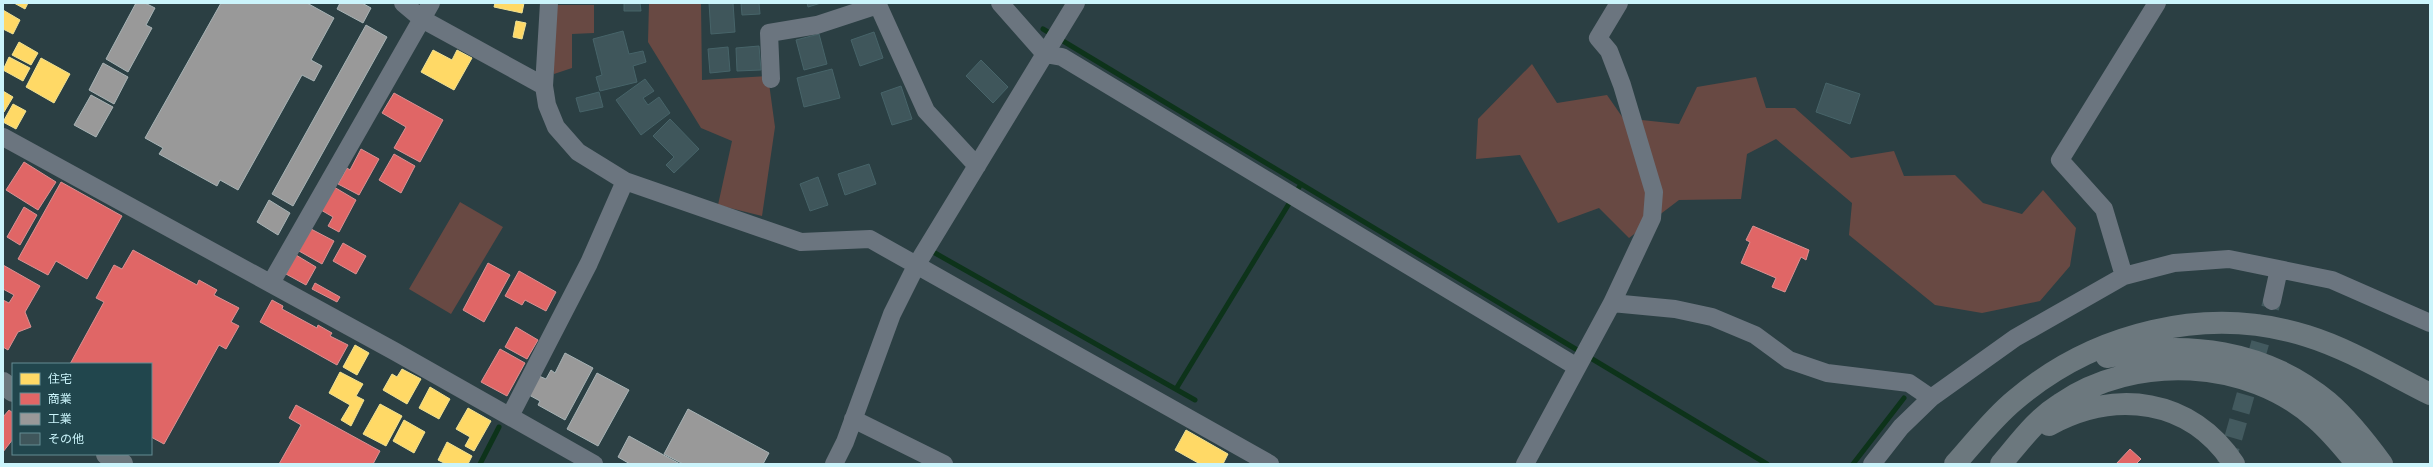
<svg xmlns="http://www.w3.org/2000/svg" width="2433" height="467" font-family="Barlow,'Noto Sans JP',sans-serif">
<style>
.green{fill:#684943}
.homes{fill:#ffd966;stroke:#efe193}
.shops{fill:#e06666;stroke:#da9193}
.industry{fill:#999;stroke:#a8b4b6}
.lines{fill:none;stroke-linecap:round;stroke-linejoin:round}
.stream{stroke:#0d331a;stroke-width:5}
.building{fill:#3f565b;stroke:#476469}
.street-tunnel{stroke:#435a5f;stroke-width:18;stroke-dasharray:18 9;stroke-linecap:butt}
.street{stroke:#6b757f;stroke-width:18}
.highway{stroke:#6c787e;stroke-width:22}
</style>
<rect width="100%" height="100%" fill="#2b3f43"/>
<path class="green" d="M 649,3 L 701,3 L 702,80 L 768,76 L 775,127 L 762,216 L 718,205 L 732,141 L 701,128 L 648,42 Z
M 554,5 L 594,5 L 594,33 L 572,34 L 572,68 L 554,74 Z
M 1532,64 L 1557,103 L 1607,95 L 1623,118 L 1679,124 L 1697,87 L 1756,77 L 1766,108 L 1795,108 L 1851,158 L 1894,151 L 1904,176 L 1955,175 L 1983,203 L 2022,214 L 2043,190 L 2076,228 L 2070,266 L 2040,301 L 1982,313 L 1935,305 L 1849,235 L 1852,203 L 1776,139 L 1747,154 L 1741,199 L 1679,200 L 1629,238 L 1599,208 L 1558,223 L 1520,155 L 1476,159 L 1478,119 Z
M 460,202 L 503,227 L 451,314 L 409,289 Z"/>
<path class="homes" d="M 14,3 L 28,3 L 25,9 Z
M 495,3 L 524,3 L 522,13 L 494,7 Z
M 3,10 L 20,20 L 13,34 L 3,29 Z
M 516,21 L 526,23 L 522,39 L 513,37 Z
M 19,42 L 38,53 L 31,65 L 12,55 Z
M 433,50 L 452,60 L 457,50 L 472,58 L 454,90 L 421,72 Z
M 9,57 L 30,68 L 23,81 L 3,70 Z
M 41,58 L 70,74 L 54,103 L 26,87 Z
M 3,91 L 13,97 L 4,112 L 3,112 Z
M 13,104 L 26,111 L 16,129 L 3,122 Z
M 355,345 L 369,353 L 357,375 L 343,367 Z
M 402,369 L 421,379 L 407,404 L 383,390 L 392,374 L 397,377 Z
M 340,372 L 363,384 L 356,396 L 364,400 L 351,426 L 341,420 L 350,405 L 329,393 Z
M 430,387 L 450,399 L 439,419 L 419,408 Z
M 380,404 L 402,416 L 386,446 L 363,434 Z
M 468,408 L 491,421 L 474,451 L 465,446 L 470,437 L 456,429 Z
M 404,420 L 425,432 L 414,453 L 393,441 Z
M 1186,430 L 1228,454 L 1223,464 L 1200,464 L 1175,450 Z
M 447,442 L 472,456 L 468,464 L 446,464 L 438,460 Z"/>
<path class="shops" d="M 394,93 L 443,120 L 420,162 L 394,148 L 406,127 L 382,113 Z
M 361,149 L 379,159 L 359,195 L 338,184 L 347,168 L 350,170 Z
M 394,154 L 415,166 L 401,193 L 379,180 Z
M 24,162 L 56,182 L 38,210 L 6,190 Z
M 61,182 L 122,216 L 87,279 L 56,261 L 48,275 L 18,259 Z
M 334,187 L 356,200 L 339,232 L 328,226 L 333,217 L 321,210 Z
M 24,207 L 37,215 L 20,245 L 7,237 Z
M 1753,226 L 1809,250 L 1806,260 L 1801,257 L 1785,292 L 1772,287 L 1776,278 L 1741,263 L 1750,242 L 1746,240 Z
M 311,229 L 334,241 L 322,264 L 299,251 Z
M 343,243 L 366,256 L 356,274 L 333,261 Z
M 133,250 L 197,285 L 199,280 L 217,290 L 214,295 L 239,308 L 231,322 L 239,326 L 226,349 L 219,345 L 164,444 L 151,437 L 151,364 L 70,364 L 104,302 L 96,298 L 114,265 L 122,269 Z
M 296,255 L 316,267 L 306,285 L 286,274 Z
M 488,263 L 510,275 L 484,322 L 463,310 Z
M 3,265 L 40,286 L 25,312 L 31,327 L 18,332 L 8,350 L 3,347 L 3,300 L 9,303 L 14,295 L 3,289 Z
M 519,271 L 556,292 L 546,311 L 525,300 L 522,305 L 505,296 Z
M 315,283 L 340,297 L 337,302 L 312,289 Z
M 272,300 L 283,306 L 282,309 L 317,328 L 318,325 L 332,333 L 330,336 L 348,345 L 337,365 L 260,322 Z
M 516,327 L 538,340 L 527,359 L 505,347 Z
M 500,349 L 525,363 L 507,396 L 481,382 Z
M 296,405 L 380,451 L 373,464 L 279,464 L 301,425 L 289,418 Z
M 9,410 L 13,413 L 13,439 L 3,452 L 3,417 Z
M 2130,449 L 2141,459 L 2136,464 L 2116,464 Z"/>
<path class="industry" d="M 136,3 L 145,3 L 155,8 L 146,25 L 152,28 L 128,72 L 106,59 Z
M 221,3 L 307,3 L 334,18 L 311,60 L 322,66 L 314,81 L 302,75 L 238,190 L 220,180 L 217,186 L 159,154 L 163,148 L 145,138 Z
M 340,3 L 362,3 L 371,8 L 363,23 L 337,9 Z
M 366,25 L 387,37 L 293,206 L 272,194 Z
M 103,63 L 128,77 L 114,104 L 89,90 Z
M 91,95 L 113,107 L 96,137 L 74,125 Z
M 269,200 L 290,213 L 278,235 L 257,222 Z
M 565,353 L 593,368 L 565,420 L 538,405 L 540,401 L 529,395 L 539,376 L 546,379 L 551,370 L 555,373 Z
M 597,373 L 629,390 L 598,446 L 567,429 Z
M 688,409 L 769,453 L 763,464 L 683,464 L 664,454 Z
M 629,436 L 680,464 L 630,464 L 618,457 Z"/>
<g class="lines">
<path class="stream" d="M 1043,29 L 1767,464
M 935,253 L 1195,400
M 1176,389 L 1301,184
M 480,464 L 499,427
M 1853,464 L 1904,398"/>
</g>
<path class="building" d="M 624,3 L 640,3 L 641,11 L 624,11 Z
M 709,3 L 733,3 L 735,32 L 711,34 Z
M 741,3 L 759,3 L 760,14 L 742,15 Z
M 807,3 L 821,3 L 808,7 Z
M 623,31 L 629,54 L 643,51 L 646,62 L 633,66 L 637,82 L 600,91 L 596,77 L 602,75 L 593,39 Z
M 874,32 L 883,58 L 860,66 L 851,40 Z
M 819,34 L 827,64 L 804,70 L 796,40 Z
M 759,46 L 761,70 L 737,71 L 736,48 Z
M 728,47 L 730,71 L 710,73 L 708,49 Z
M 981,60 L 1008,87 L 993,103 L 966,76 Z
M 832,69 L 840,98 L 804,107 L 797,78 Z
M 645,79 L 654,91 L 643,98 L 648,105 L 659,97 L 670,113 L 641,135 L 616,100 Z
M 1826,83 L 1860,94 L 1850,124 L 1816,112 Z
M 901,86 L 912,119 L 892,125 L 881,93 Z
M 599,92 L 603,107 L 580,112 L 576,98 Z
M 670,119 L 699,149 L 674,173 L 666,165 L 674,157 L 653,136 Z
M 869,164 L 876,184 L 845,195 L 838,174 Z
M 818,177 L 828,205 L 810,211 L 800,184 Z"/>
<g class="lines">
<path class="street-tunnel" d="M 2226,464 L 2272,301"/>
<path class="street" d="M 403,3 L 422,19 L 544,86
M 549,3 L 544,86 L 547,105 L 556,127 L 578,152 L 625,181 L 801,242 L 870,239 L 1270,464
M 1000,3 L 1045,54 L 1062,57 L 1577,367
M 771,79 L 769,33 L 817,25 L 878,5 L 926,111 L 977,166
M 3,137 L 394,351 L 594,464
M 2124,276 L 2104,209 L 2060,160 L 2157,3
M 271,283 L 431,3
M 2272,301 L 2279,269
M 1612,303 L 1652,218 L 1654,192 L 1622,85 L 1609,51 L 1598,38 L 1619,3
M 510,416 L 589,263 L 625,181
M 853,419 L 944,464
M 834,464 L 845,442 L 892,314 L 917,264 L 1076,3
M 1525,464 L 1612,303 L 1675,309 L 1712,317 L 1755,335 L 1789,360 L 1827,373 L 1909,383 L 1931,398
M 1872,464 L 1901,427 L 1931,398 L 2015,338 L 2124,276 L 2174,263 L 2229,259 L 2332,280 L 2430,323"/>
<path class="highway" d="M 2107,357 C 2185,339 2266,350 2328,402 C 2349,420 2366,442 2382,464
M 3,383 L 13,391
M 2049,425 C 2115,389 2191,398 2234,464
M 107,454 L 122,464
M 1955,464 C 1974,443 1993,418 2015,400 C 2094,333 2206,304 2307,336 C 2349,349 2390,374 2430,394
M 2001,464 C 2019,443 2036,419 2060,404 C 2135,353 2248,358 2316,419 C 2332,433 2344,448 2357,464"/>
</g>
<rect width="2433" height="467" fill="none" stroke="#cbf4fb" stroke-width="8"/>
<rect x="12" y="363" width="140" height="92" fill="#21464d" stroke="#658c93"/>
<rect x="20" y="373" width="20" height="12" fill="#ffd966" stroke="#658c93"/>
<text x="48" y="383" font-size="12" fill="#cbf4fb">住宅</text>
<rect x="20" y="393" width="20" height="12" fill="#e06666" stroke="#658c93"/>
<text x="48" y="403" font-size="12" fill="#cbf4fb">商業</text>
<rect x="20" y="413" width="20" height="12" fill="#999999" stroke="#658c93"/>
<text x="48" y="423" font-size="12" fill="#cbf4fb">工業</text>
<rect x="20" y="433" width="20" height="12" fill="#3f565b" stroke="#658c93"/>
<text x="48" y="443" font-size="12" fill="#cbf4fb">その他</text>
</svg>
